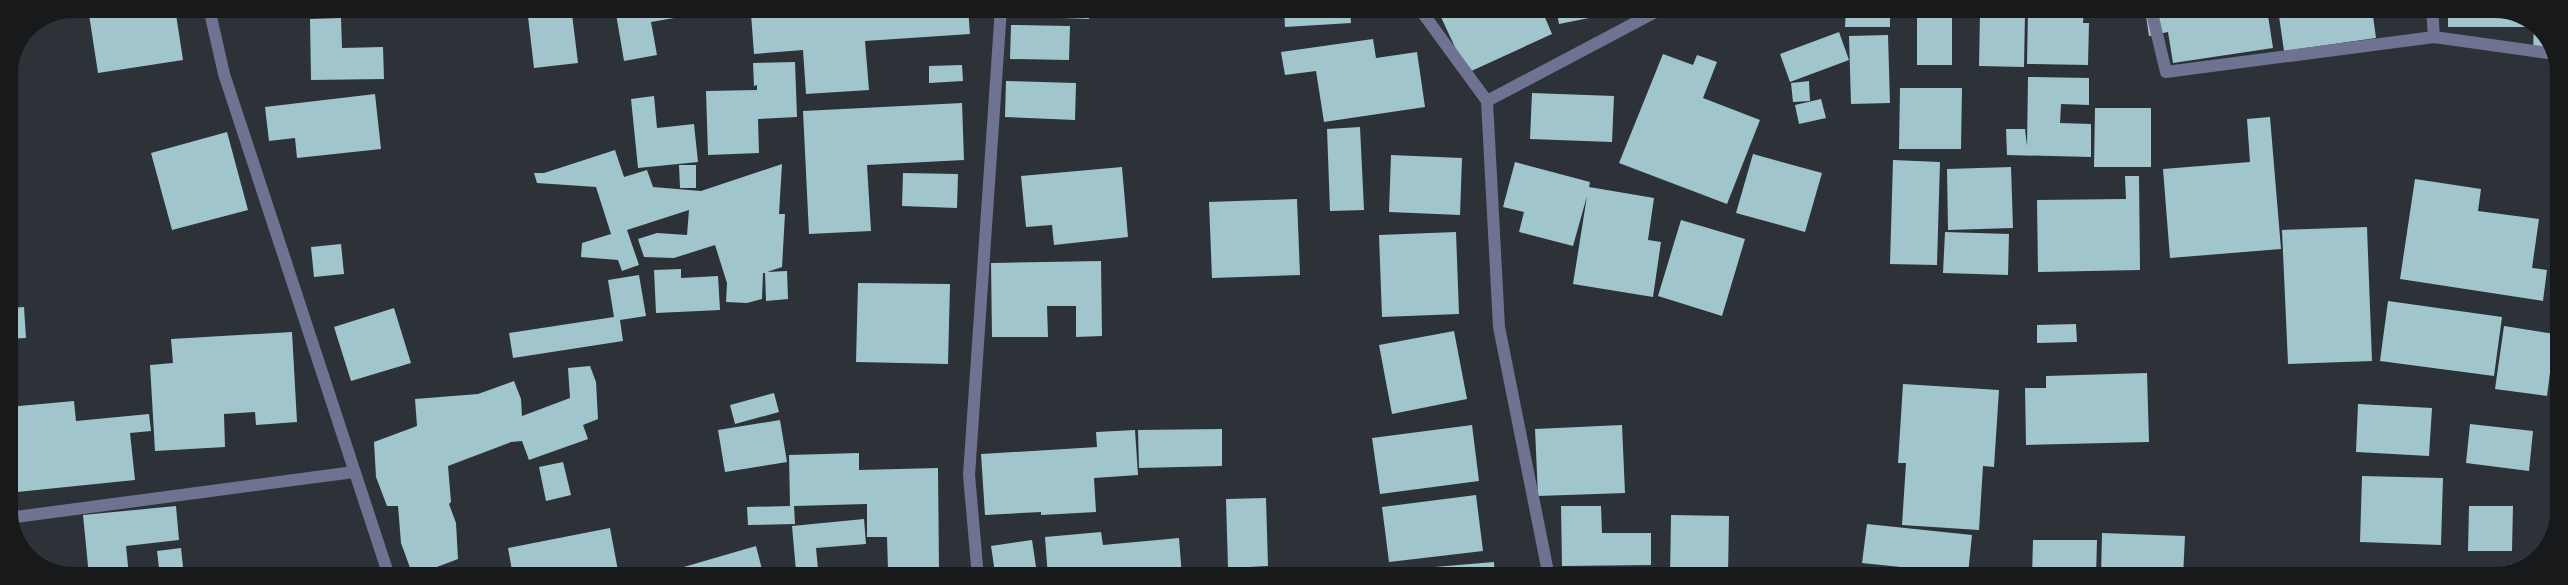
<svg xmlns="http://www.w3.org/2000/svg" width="2568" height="585" font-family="Helvetica,sans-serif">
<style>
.building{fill:#a0c5cc}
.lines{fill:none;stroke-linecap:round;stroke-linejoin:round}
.minor{stroke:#6d7390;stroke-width:12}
.tertiary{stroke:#6d7390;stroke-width:12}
</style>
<rect width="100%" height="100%" fill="#2c3237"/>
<path class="building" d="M 88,8 L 175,8 L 183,60 L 98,73 Z
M 527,8 L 588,8 L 589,12 L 572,14 L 578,63 L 534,68 Z
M 615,8 L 673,8 L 674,18 L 651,22 L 657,55 L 624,61 Z
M 849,8 L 968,8 L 970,34 L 865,41 L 869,90 L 806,94 L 803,50 L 754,54 L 751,14 Z
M 1008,8 L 1090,8 L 1089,19 L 1008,16 Z
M 1284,8 L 1350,8 L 1351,23 L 1285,27 Z
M 1454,8 L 1541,8 L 1552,34 L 1467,73 L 1440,15 Z
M 1556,8 L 1634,8 L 1634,9 L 1559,24 Z
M 1846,9 L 1890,9 L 1890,27 L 1845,27 Z
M 2028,9 L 2084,9 L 2083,23 L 2089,23 L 2088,65 L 2027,64 Z
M 2145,9 L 2267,9 L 2273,48 L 2173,63 L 2168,32 L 2149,36 Z
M 2278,9 L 2372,9 L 2376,38 L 2284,51 Z
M 2448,9 L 2508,9 L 2526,19 L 2526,27 L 2448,27 Z
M 1917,11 L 1952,11 L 1952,65 L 1917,65 Z
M 1980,13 L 2025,14 L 2024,67 L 1979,66 Z
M 341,18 L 342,48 L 383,47 L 384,79 L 311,80 L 310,19 Z
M 2534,24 L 2544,30 L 2554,52 L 2533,52 Z
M 1011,25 L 1070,26 L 1069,60 L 1010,59 Z
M 1839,32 L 1849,60 L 1790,82 L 1780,54 Z
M 1888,35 L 1890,103 L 1851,104 L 1849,36 Z
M 1373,39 L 1376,58 L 1417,52 L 1425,107 L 1324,122 L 1316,71 L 1285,75 L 1281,52 Z
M 1663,54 L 1693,65 L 1697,55 L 1717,62 L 1703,98 L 1760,120 L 1727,204 L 1619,163 Z
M 795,62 L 797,117 L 758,119 L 759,153 L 708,155 L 706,91 L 757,90 L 757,85 L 754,86 L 753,63 Z
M 962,65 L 963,81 L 929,83 L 929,66 Z
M 2028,77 L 2089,78 L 2089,105 L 2061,104 L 2060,123 L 2091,124 L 2091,157 L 2007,155 L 2006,129 L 2025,129 L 2027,146 Z
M 1006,81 L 1076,83 L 1075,120 L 1005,117 Z
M 1809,81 L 1810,101 L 1793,102 L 1791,83 Z
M 1900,88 L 1962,88 L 1961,149 L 1899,149 Z
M 1532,93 L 1614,96 L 1612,142 L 1530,139 Z
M 375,94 L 381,149 L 297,158 L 295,138 L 269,141 L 265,107 Z
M 654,96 L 657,128 L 694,124 L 698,162 L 638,168 L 631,99 Z
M 1821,99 L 1826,118 L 1799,124 L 1795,105 Z
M 962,103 L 964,160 L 867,165 L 871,231 L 809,234 L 803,111 Z
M 2095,108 L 2151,108 L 2151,167 L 2094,167 Z
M 2270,117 L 2281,249 L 2170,258 L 2163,169 L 2250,162 L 2247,119 Z
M 1360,127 L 1364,210 L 1330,211 L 1327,129 Z
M 227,132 L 248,210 L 172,230 L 151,153 Z
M 615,150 L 624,177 L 647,170 L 653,187 L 701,191 L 782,164 L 779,214 L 785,214 L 782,267 L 767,272 L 787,271 L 788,299 L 766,301 L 765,273 L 763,273 L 762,299 L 747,303 L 726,302 L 727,283 L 715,245 L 674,258 L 644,257 L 638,239 L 657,233 L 687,235 L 689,210 L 627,230 L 639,265 L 622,271 L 618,260 L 581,257 L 582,243 L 611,234 L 596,187 L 537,183 L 534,173 L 544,173 Z
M 1753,154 L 1822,173 L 1805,232 L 1736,213 Z
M 1391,155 L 1462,158 L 1460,215 L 1389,212 Z
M 1893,160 L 1940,162 L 1937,265 L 1890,264 Z
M 1515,162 L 1590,182 L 1589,187 L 1654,198 L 1648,240 L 1661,242 L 1653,297 L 1573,284 L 1587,196 L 1573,246 L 1519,232 L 1524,212 L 1503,207 Z
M 679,165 L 696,165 L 696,188 L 680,188 Z
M 1122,167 L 1128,237 L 1054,245 L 1052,225 L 1026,227 L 1021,176 Z
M 2011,167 L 2013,228 L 1948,230 L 1947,169 Z
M 903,173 L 958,174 L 957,208 L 902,206 Z
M 2125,176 L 2139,176 L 2140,270 L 2038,272 L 2037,200 L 2126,199 Z
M 2415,179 L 2481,189 L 2478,211 L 2539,219 L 2532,268 L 2547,270 L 2543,301 L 2400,279 Z
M 1297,199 L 1300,275 L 1212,278 L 1209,202 Z
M 1681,220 L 1745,239 L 1722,316 L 1658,296 Z
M 2367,227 L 2372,361 L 2288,364 L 2282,230 Z
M 1456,232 L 1459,314 L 1382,317 L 1379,235 Z
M 1945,232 L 2009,234 L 2008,275 L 1943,273 Z
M 341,244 L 344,274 L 314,277 L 311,247 Z
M 1101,261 L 1102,336 L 1076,337 L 1076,306 L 1047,306 L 1048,337 L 992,337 L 991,263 Z
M 681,269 L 681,278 L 718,276 L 720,310 L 656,313 L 654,270 Z
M 639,275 L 646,316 L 620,320 L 623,341 L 513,358 L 509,333 L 614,317 L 608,280 Z
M 858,283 L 950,284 L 948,364 L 856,362 Z
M 2388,301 L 2502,317 L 2494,376 L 2380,361 Z
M 24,307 L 26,338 L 8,339 L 8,308 Z
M 394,308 L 411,363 L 351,381 L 334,327 Z
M 2076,324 L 2077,342 L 2037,343 L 2037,325 Z
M 2504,326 L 2555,334 L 2547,396 L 2495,389 Z
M 1454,331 L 1467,399 L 1392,414 L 1379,345 Z
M 292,332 L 297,422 L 256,425 L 255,412 L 224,414 L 225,447 L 155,451 L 150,365 L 173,363 L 171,339 Z
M 590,366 L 596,382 L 598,419 L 583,425 L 588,439 L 529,460 L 522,441 L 511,442 L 448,466 L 451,502 L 449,504 L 456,523 L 458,559 L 413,576 L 401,543 L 398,506 L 387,506 L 376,477 L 374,442 L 417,426 L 415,399 L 478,394 L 514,381 L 521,399 L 522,416 L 570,398 L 568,368 Z
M 2147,373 L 2149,442 L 2026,445 L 2025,388 L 2046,388 L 2046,376 Z
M 1903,384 L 1999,390 L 1994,467 L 1983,466 L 1979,530 L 1902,525 L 1906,463 L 1898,463 Z
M 774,393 L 779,412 L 735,424 L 730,405 Z
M 74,401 L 76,421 L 149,414 L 151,431 L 130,433 L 135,480 L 17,492 L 8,407 Z
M 2358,404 L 2432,408 L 2429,456 L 2356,452 Z
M 780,420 L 787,462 L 725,472 L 718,430 Z
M 2470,424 L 2533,431 L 2529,471 L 2466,463 Z
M 1472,425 L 1479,481 L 1380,494 L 1372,438 Z
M 1622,425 L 1625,493 L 1538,496 L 1535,429 Z
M 1222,429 L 1222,466 L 1139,468 L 1138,430 Z
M 1135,430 L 1138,475 L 1094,478 L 1096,512 L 1041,515 L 1041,512 L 985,515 L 981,454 L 1097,447 L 1096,432 Z
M 859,453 L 859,470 L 938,468 L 939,569 L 888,570 L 887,537 L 867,537 L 867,504 L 794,506 L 795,524 L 748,525 L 747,507 L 790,506 L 789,455 Z
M 563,462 L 571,495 L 546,501 L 539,467 Z
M 2362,476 L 2443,478 L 2441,545 L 2360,542 Z
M 1476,495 L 1483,551 L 1389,562 L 1382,507 Z
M 1266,498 L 1268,566 L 1228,568 L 1226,499 Z
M 176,506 L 179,540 L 126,546 L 129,576 L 89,576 L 83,515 Z
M 1561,506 L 1601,506 L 1602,533 L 1651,533 L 1651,565 L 1562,566 Z
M 2469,506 L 2513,506 L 2512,551 L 2468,551 Z
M 1671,515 L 1729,516 L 1728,577 L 1670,577 Z
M 864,519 L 866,544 L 816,548 L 818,569 L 796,571 L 792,526 Z
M 1867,524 L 1972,535 L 1968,574 L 1862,563 Z
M 610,528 L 619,576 L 513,576 L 508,548 Z
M 1101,532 L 1103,545 L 1179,538 L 1182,577 L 1048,577 L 1045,537 Z
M 2102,533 L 2185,536 L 2183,577 L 2101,577 Z
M 1032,540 L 1036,567 L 995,573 L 991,546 Z
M 2033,540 L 2097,540 L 2096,577 L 2032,577 Z
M 756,546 L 764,577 L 672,577 L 670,571 Z
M 181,548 L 184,576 L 160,576 L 157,551 Z
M 1494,562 L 1495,577 L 1412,577 L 1411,569 Z
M 2511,564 L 2531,565 L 2511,572 Z"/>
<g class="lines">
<path class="minor" d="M 1419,8 L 1487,101 L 1499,327 L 1549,577
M 2151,9 L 2166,72 L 2434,37 L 2555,54
M 2432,9 L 2434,37
M 1487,101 L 1663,8
M 8,518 L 354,472
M 978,577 L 969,475 L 1001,8"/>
<path class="tertiary" d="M 209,8 L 224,74 L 389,576"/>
</g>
<path d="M0 0H2568V585H0ZM73 18H2495A55 55 0 0 1 2550 73V512A55 55 0 0 1 2495 567H73A55 55 0 0 1 18 512V73A55 55 0 0 1 73 18Z" fill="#17191b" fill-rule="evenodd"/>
</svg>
